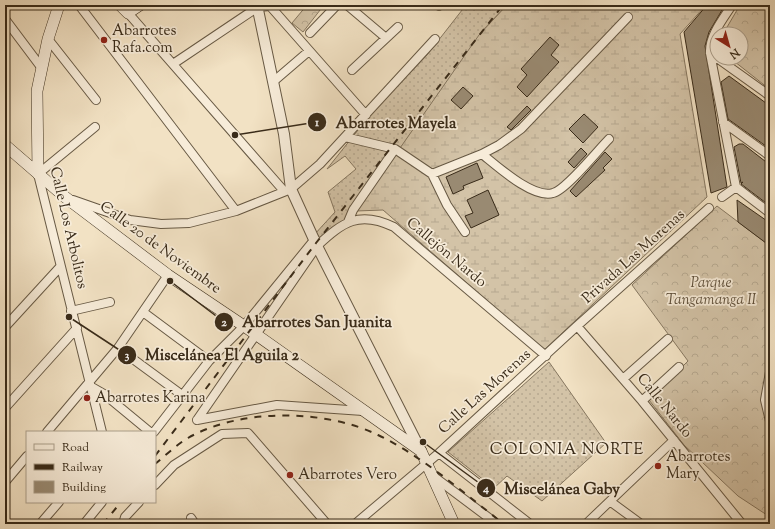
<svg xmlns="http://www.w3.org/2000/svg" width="775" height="529" font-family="'Sorts Mill Goudy',serif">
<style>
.grass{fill:url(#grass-dots);stroke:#867760}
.forest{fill:url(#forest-crowns);stroke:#867760}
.wetland{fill:url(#wetland-marsh);stroke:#867760}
.building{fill:#998a72;stroke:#392b19}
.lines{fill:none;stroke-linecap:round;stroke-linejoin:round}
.minor-casing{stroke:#675944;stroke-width:10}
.tertiary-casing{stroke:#675944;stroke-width:12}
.secondary-casing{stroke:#392b19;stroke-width:12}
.minor{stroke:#f7ecd9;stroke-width:8}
.tertiary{stroke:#f7ecd9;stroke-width:10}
.secondary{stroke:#f7ecd9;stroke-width:11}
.rail{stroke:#392b19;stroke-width:2;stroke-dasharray:7 7;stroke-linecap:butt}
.poi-dot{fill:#8f2418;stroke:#f7ecd9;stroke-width:1.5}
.labels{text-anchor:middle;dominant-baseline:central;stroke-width:3.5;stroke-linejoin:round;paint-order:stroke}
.poi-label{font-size:15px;fill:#392b19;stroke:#f7ecd9;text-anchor:start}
.street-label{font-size:15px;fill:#392b19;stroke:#f7ecd9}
.park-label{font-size:15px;font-style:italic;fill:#60513c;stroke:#f7ecd9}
.neighbourhood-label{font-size:16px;letter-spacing:1px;fill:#392b19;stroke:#f7ecd9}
.leader{fill:none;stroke:#392b19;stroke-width:1.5}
.callout-dot{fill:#392b19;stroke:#f7ecd9;stroke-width:1.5}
.mark-label{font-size:12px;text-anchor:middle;font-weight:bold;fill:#fff}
.callout-label{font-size:16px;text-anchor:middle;font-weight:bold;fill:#392b19;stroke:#f7ecd9;stroke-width:3.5;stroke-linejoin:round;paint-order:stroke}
</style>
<defs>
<pattern id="grass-dots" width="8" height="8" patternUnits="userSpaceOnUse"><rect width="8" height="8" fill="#d3c3a7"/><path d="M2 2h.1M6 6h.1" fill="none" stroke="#b6a88f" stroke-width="1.8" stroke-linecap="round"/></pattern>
<pattern id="forest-crowns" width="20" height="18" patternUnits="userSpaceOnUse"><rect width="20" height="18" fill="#d3c3a7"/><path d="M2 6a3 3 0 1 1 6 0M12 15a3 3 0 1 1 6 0" fill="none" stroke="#b6a88f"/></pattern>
<pattern id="wetland-marsh" width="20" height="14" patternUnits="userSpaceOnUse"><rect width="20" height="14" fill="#d3c3a7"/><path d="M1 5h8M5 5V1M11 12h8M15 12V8" fill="none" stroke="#b6a88f"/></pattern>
</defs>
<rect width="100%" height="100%" fill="#f2e2c4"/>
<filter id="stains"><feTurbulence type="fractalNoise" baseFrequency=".005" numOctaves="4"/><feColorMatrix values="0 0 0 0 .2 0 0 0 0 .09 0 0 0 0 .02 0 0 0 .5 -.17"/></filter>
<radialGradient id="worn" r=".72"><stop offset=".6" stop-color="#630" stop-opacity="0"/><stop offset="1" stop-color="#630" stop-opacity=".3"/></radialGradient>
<path class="grass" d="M 466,5 L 507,5 L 484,29 L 359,207 L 319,242 L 314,235 L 335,212 L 328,192 L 356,169 L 345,156 L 327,169 L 370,115 L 427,55 Z
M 549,362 L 606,443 L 542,501 L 507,476 L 494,488 L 448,452 Z"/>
<path class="forest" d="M 307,5 L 324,5 L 303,32 L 292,23 Z
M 740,5 L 770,5 L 770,86 L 768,88 L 730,58 L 741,58 L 741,34 L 723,34 Z
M 717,206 L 770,246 L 770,517 L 738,496 L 684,445 L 649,400 L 688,361 L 632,285 Z"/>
<path class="wetland" d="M 507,5 L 706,5 L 680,34 L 707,197 L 544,350 L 383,210 L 356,211 L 479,35 Z"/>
<path class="building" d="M 707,5 L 725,5 L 709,32 L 705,46 L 727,187 L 711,193 L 684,32 Z
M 550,37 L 559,45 L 551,55 L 559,62 L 527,97 L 517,87 L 527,75 L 521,69 Z
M 729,76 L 770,106 L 770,149 L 728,119 L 721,82 Z
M 463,87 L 473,96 L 461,109 L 451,100 Z
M 527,106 L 531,110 L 511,130 L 507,127 Z
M 584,114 L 598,127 L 583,143 L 569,129 Z
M 739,144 L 743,144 L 770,165 L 770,206 L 741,184 L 743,182 L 741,183 L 734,147 Z
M 581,148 L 587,154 L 574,168 L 568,162 Z
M 605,152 L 612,159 L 603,168 L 605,170 L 576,197 L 570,191 Z
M 477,163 L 483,178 L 463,186 L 464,189 L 453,194 L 446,177 Z
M 488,190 L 499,215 L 471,228 L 465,216 L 473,213 L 467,200 Z
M 737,200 L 770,223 L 770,246 L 738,222 Z"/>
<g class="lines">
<g class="minor-casing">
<path id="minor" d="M 79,5 L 236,211
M 347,5 L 386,38
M 438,5 L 439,6
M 732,5 C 723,19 709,36 710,53 L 736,187 L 770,213
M 128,13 L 284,191
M 5,19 L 41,67
M 310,33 L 337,5
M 48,39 L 96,100
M 710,53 L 770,96
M 173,64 L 258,7 L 270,6 L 366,115
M 352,70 L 398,27
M 274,81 L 309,51
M 723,122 L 770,156
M 95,127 L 38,174 L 102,432
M 345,137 L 395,149 L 432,174 L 447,205 L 465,232
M 482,154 C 497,166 533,199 553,193 C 566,190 598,150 609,139
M 432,174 L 482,154 L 499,145 L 521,129 L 628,17
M 722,197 L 736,187
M 73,200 L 130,220 L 161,224 L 189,223 L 236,211 L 291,189 L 320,164 L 435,39
M 348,222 L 353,210 L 395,149
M 71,311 L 110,302
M 143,312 L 209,361
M 577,326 L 642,401 L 742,524
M 5,327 L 60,267
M 118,348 L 182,395
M 770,372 L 765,400 L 770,421
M 623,379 L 668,339
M 90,386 L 104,394 L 150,432
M 642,401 L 679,367
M 5,408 L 77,328
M 197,420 L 317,246 C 343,222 359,210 394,227 L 546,356
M 197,420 L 277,405 L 363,411
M 47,432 L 118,348 L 168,275
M 154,432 L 209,361 L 244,326 L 315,239
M 439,453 L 530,524
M 433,476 L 497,524
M 5,482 L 27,456
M 155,485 L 174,465 L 222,434 L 248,433 L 327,524
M 611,502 L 641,524
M 191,518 L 195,524
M 40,524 L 59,502
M 84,524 L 102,502
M 123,524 L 125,517 L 139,502
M 355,524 L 439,453 L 577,326 L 709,208
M 586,524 L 674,440"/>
</g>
<g class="tertiary-casing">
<path id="tertiary" d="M 257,5 L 284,134 L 291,189 L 317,246 L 421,451"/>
</g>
<g class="secondary-casing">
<path id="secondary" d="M 120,5 L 128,13 L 140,5
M 5,145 L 65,197 L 168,275 L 244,326 L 421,451 L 454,524
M 38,174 L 37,91 L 48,39 L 59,5"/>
</g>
<use href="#minor" class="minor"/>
<use href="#tertiary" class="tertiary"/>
<use href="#secondary" class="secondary"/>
<path class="rail" d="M 155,456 L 316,243 L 503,5
M 155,464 C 165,456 176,445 188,438 C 240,408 325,409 378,435 C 424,457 463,493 504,524
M 103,524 L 121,502"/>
</g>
<g class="poi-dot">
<circle cx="104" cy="40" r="4"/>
<circle cx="87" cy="398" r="4"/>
<circle cx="658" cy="466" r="4"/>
<circle cx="290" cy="475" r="4"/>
</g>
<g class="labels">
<g class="poi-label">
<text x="112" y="31">Abarrotes<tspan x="112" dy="17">Rafa.com</tspan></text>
<text x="95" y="398">Abarrotes Karina</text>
<text x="666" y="457">Abarrotes<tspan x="666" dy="17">Mary</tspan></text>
<text x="298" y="475">Abarrotes Vero</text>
</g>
<g class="street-label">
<text transform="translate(68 228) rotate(77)">Calle Los Arbolitos</text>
<text transform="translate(160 248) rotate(36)">Calle 20 de Noviembre</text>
<text transform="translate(446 253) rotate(40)">Callejón Nardo</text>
<text transform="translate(634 257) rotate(-42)">Privada Las Morenas</text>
<text transform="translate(485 392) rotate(-42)">Calle Las Morenas</text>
<text transform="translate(664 406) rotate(51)">Calle Nardo</text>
</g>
<g class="park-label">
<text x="711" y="283">Parque<tspan x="711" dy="17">Tangamanga II</tspan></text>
</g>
<g class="neighbourhood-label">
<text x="567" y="450">COLONIA NORTE</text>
</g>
</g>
<path class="leader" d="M235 135L317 122M170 281L224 322M69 317L127 355M423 442L486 488"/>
<g class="callout-dot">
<circle cx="235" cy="135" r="4"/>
<circle cx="170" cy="281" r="4"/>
<circle cx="69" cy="317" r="4"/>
<circle cx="423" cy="442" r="4"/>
<circle cx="317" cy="122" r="10"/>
<circle cx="224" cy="322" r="10"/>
<circle cx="127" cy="355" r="10"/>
<circle cx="486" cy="488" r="10"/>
</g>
<g class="mark-label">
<text x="317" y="126">1</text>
<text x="224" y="326">2</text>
<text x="127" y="359">3</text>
<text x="486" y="492">4</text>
</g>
<g class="callout-label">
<text x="396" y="128">Abarrotes Mayela</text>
<text x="317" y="327">Abarrotes San Juanita</text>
<text x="222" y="360">Miscelánea El Aguila 2</text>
<text x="562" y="494">Miscelánea Gaby</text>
</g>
<rect width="775" height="529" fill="none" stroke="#f2e2c4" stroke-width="20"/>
<rect x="6" y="6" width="763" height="517" fill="none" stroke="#392b19" stroke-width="2"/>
<rect x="10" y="10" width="755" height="509" fill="none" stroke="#392b19"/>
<rect x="26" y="431" width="130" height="72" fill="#f7ecd9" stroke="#ab9f8c"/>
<rect x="34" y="444" width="20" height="6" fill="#f7ecd9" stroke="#ab9f8c"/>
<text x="62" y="451" font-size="12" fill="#392b19">Road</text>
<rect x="34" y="464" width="20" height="6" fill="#392b19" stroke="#ab9f8c"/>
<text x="62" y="471" font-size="12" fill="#392b19">Railway</text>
<rect x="34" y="481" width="20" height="12" fill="#998a72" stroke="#ab9f8c"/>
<text x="62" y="491" font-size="12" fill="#392b19">Building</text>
<g transform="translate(729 46) rotate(143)"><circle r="19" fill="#f7ecd9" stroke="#ab9f8c"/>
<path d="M0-3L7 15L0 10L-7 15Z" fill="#8f2418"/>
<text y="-6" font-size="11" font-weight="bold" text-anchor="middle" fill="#392b19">N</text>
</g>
<rect width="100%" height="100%" filter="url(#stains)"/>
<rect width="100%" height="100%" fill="url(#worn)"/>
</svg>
